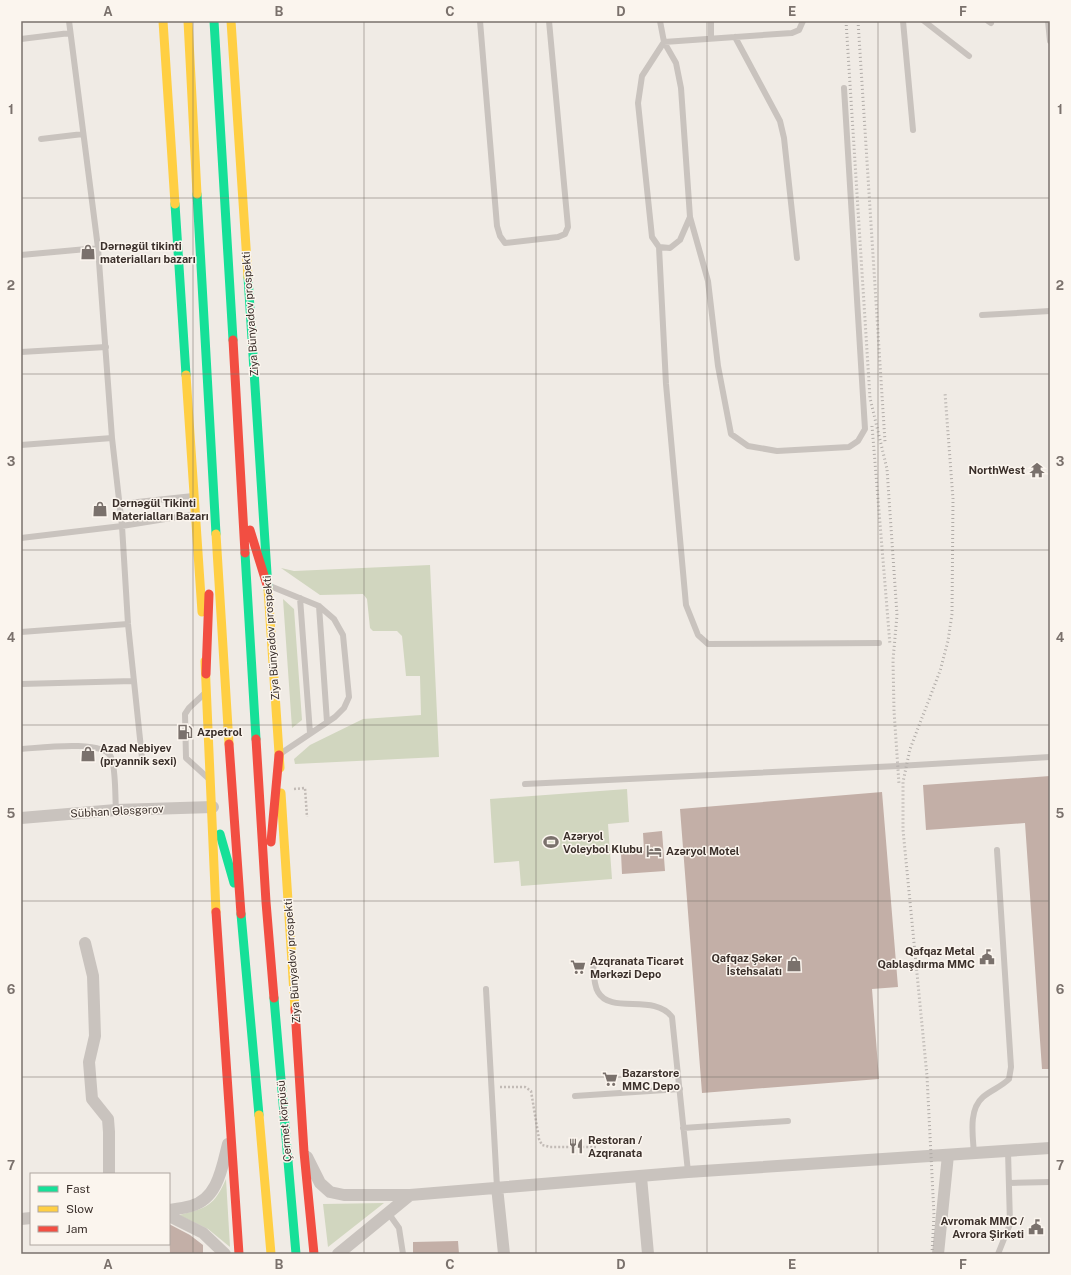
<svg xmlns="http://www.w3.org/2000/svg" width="1071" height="1275" font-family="'Public Sans',sans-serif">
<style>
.green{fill:#d1d6bf}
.building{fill:#c3afa7}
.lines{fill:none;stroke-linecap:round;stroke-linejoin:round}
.path{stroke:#c2bbb6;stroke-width:2.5;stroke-dasharray:2 2;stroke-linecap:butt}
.lane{stroke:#c9c3be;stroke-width:6}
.street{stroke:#c9c3be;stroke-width:12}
.fast{stroke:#16e098;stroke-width:9}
.slow{stroke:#ffcf43;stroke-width:9}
.jam{stroke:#f24e42;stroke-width:9}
.rail{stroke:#b1aca8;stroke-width:3;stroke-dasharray:1 3;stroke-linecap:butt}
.grid{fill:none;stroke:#7a716c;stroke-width:1;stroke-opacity:0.55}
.labels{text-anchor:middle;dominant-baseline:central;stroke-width:3;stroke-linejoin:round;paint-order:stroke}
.poi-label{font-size:11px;font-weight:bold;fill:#3b302b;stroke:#fbf5ee;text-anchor:start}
.street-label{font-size:11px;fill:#3b302b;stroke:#fbf5ee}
.neatline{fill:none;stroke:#7a716c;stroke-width:1.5}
.grid-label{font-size:13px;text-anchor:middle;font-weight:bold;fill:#7a716c}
</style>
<rect width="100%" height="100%" fill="#f0ebe5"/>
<path class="green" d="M 430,565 L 439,757 L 295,764 L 294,759 L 310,745 L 363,719 L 421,715 L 420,676 L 406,676 L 402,636 L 397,631 L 373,631 L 370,628 L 367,599 L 363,594 L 320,595 L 281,568 L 294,571 Z
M 283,599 L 294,609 L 302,720 L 292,728 Z
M 627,789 L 629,822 L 608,824 L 612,879 L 521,886 L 519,861 L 494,863 L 490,799 Z
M 226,1179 L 230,1247 L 208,1229 L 179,1215 C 207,1208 214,1206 226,1179 Z
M 384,1203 L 328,1247 L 323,1204 Z"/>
<path class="building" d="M 1050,776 L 1050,1069 L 1042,1069 L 1025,823 L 926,830 L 923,785 Z
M 882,792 L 898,987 L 872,989 L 879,1079 L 702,1093 L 680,809 Z
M 662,831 L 665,871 L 622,874 L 621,853 L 644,851 L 643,833 Z
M 169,1224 L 190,1235 L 203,1245 L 203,1254 L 170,1254 Z
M 458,1241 L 459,1254 L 413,1254 L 413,1242 Z"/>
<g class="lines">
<path class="path" d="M 294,789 L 305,788 L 307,817
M 500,1087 L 525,1087 L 531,1091 L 539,1139 L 542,1145 L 550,1147 L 596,1147"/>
<path class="lane" d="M 69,21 L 98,248 L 112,438 L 122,526 L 128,624 L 142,758
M 480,21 L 497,226 L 500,236 L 505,243 L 558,237 L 565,234 L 568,227 L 549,21
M 660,21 L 664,42 L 792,33 L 799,30 L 803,21
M 711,21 L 711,38
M 903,21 L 913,130
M 924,21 L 969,56
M 988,21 L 991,23
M 1048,21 L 1050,41
M 735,37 L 780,121 L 784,138 L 797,258
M 21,39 L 70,33
M 664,42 L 676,63 L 681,88 L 690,217 L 680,240 L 670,248 L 659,247 L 652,237 L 638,103 L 642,76 Z
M 41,139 L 83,134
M 690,217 L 708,281 L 718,366 L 731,434 L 748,446 L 777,451 L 849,447 L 858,441 L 865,429 L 844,88
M 659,247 L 666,384 L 686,605 L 698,635 L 708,644 L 879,643
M 21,255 L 98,248
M 982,315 L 1050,311
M 21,352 L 106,347
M 21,445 L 112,438
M 119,504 L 193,496
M 21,538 L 122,526 L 196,514
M 270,586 L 319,606 L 334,619 L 343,635 L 349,697 L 344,708 L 335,717 L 280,754
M 300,598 L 310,733
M 319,606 L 327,722
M 21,632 L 128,624
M 21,684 L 133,681
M 204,694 L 189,708 L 185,714 L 186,758 L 208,778
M 21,749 C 39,748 103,739 111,757 C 116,767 115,798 116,810
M 525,784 L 898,766 L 1050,757
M 593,961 C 594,970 593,984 598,992 C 611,1015 654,993 672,1017 L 688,1172
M 486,989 L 497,1187
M 575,1096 L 680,1089
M 683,1128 L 788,1121
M 974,1154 C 973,1136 968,1110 983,1097 C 991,1090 1001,1087 1009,1079 L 1011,1067 L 997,850
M 1009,1183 L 1050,1182
M 389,1214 L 399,1228 L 403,1254
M 998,1254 L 1010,1224 L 1008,1151"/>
<path class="street" d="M 21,818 L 116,810 L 213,807
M 85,943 L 93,976 L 95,1036 L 89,1062 L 92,1099 L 108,1119 L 109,1132 L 109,1174
M 307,1157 L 320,1183 L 330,1192 L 344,1195 L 410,1195 L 688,1172 L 1050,1148
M 641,1177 L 648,1254
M 497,1187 L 504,1254
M 169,1210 C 176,1209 184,1208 191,1206 C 218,1199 222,1167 228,1144
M 169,1216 L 203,1233 L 225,1254
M 21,1219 L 31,1218
M 338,1254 L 410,1195
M 938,1254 L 948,1155"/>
<path class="fast" d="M 214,21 L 233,340
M 197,194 L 216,534
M 175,204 L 186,375
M 248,277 L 268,589
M 245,553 L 256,739
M 220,834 L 234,883
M 241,914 L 259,1115
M 274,998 L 296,1254"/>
<path class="slow" d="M 163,21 L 175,204
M 188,21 L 197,194
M 231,21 L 248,277
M 186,375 L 202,612
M 216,534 L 229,744
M 268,589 L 280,768
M 205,661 L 216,912
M 281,793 L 295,1009
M 259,1115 L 271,1254"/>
<path class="jam" d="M 233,340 L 245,553
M 250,530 L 267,585
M 206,674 L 209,594
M 256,739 L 266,902 L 274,998
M 229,744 L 241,914
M 271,842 L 279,755
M 216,912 L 239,1254
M 295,1009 L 304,1152 L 314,1254"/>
<path class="rail" d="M 846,21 L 870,398 L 887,469 L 897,615 L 893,660 L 894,711 L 899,784
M 858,21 L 885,442
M 872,426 L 890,645
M 932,1254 L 934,1215 L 927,1076 L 903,830 L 903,782 L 910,749 L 940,671 L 948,641 L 952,614 L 953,499 L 945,393"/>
</g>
<path class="grid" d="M 193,21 L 193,1254M 364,21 L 364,1254M 536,21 L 536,1254M 707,21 L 707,1254M 878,21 L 878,1254M 21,198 L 1050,198M 21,374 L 1050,374M 21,550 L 1050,550M 21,725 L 1050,725M 21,901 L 1050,901M 21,1077 L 1050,1077"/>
<defs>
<g id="shop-bare" transform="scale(1.2)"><path d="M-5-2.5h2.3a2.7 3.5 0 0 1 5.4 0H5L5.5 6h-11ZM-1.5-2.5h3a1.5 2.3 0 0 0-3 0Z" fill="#7a716c" stroke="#fbf5ee" stroke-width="2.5" paint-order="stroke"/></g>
<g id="temple-bare" transform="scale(1.2)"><path d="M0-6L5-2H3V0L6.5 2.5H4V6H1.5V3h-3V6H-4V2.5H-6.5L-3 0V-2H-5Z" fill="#7a716c" stroke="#fbf5ee" stroke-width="2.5" paint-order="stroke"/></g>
<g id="fuel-bare" transform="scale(1.2)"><path d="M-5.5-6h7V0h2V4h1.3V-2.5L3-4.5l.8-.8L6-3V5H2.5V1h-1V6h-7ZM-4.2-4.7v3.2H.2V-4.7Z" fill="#7a716c" stroke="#fbf5ee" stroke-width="2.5" paint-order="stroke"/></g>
<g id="stadium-bare" transform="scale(1.2)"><path d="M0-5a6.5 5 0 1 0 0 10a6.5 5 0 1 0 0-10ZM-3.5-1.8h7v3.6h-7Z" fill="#7a716c" stroke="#fbf5ee" stroke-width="2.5" paint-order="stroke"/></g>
<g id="hotel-bare" transform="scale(1.2)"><path d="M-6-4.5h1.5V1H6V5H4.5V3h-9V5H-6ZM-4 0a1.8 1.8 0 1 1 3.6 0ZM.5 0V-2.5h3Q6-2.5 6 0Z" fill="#7a716c" stroke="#fbf5ee" stroke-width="2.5" paint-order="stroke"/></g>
<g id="civic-bare" transform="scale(1.2)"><path d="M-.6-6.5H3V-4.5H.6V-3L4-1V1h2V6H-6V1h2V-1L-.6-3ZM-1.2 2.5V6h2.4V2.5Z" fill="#7a716c" stroke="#fbf5ee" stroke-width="2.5" paint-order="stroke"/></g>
<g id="supermarket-bare" transform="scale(1.2)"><path d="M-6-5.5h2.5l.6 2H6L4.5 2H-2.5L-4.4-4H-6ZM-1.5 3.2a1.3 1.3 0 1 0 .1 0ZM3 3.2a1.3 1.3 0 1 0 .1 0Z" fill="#7a716c" stroke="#fbf5ee" stroke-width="2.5" paint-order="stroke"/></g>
<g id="restaurant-bare" transform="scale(1.2)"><path d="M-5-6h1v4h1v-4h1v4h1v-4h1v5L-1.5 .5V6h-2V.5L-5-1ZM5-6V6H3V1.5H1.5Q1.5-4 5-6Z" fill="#7a716c" stroke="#fbf5ee" stroke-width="2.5" paint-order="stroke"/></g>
</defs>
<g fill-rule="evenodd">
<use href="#shop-bare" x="88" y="252"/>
<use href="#temple-bare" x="1037" y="470"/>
<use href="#shop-bare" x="100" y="509"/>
<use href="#fuel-bare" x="185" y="732"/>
<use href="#shop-bare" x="88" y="754"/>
<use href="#stadium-bare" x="551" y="842"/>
<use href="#hotel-bare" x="654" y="851"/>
<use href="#civic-bare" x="987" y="957"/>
<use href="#shop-bare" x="794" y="964"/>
<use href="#supermarket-bare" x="578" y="967"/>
<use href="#supermarket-bare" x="610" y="1079"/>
<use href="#restaurant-bare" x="576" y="1146"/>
<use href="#civic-bare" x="1036" y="1227"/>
</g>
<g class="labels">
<g class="poi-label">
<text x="100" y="246">Dərnəgül tikinti<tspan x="100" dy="13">materialları bazarı</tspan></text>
<text x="1025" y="470" text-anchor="end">NorthWest</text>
<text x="112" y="503">Dərnəgül Tikinti<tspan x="112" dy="13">Materialları Bazarı</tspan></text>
<text x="197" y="732">Azpetrol</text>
<text x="100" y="748">Azad Nebiyev<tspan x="100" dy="13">(pryannik sexi)</tspan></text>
<text x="563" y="836">Azəryol<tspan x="563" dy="13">Voleybol Klubu</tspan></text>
<text x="666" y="851">Azəryol Motel</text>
<text x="975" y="951" text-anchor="end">Qafqaz Metal<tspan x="975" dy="13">Qablaşdırma MMC</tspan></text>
<text x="782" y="958" text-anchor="end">Qafqaz Şəkər<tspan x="782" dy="13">İstehsalatı</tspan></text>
<text x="590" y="961">Azqranata Ticarət<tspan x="590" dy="13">Mərkəzi Depo</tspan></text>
<text x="622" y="1073">Bazarstore<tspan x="622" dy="13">MMC Depo</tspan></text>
<text x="588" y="1140">Restoran /<tspan x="588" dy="13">Azqranata</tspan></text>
<text x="1024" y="1221" text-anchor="end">Avromak MMC /<tspan x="1024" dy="13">Avrora Şirkəti</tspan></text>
</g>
<g class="street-label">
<text transform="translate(250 314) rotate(-94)">Ziya Bünyadov prospekti</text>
<text transform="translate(271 638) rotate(-94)">Ziya Bünyadov prospekti</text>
<text transform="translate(117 811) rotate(-3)">Sübhan Ələsgərov</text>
<text transform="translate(292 961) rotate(-94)">Ziya Bünyadov prospekti</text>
<text transform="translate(284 1121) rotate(-95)">Çermet körpüsü</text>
</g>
</g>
<rect width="1071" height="1275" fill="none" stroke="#fbf5ee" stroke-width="44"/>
<rect x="30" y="1173" width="140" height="72" fill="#fbf5ee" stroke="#aea6a0"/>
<rect x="38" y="1186" width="20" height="6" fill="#16e098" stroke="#aea6a0"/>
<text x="66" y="1193" font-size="12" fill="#3b302b">Fast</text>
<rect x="38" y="1206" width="20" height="6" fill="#ffcf43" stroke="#aea6a0"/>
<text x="66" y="1213" font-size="12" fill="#3b302b">Slow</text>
<rect x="38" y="1226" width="20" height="6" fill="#f24e42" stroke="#aea6a0"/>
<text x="66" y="1233" font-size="12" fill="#3b302b">Jam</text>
<rect x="22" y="22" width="1027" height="1231" class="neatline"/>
<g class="grid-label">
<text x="108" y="16">A</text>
<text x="279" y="16">B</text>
<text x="450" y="16">C</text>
<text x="621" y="16">D</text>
<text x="792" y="16">E</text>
<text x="963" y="16">F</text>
<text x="11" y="114">1</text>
<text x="1060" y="114">1</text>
<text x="11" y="290">2</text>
<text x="1060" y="290">2</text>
<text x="11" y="466">3</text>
<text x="1060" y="466">3</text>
<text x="11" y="642">4</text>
<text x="1060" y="642">4</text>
<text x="11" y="818">5</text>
<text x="1060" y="818">5</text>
<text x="11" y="994">6</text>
<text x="1060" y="994">6</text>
<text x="11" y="1170">7</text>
<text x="1060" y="1170">7</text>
<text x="108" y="1269">A</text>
<text x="279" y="1269">B</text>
<text x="450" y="1269">C</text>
<text x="621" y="1269">D</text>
<text x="792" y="1269">E</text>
<text x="963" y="1269">F</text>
</g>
</svg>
